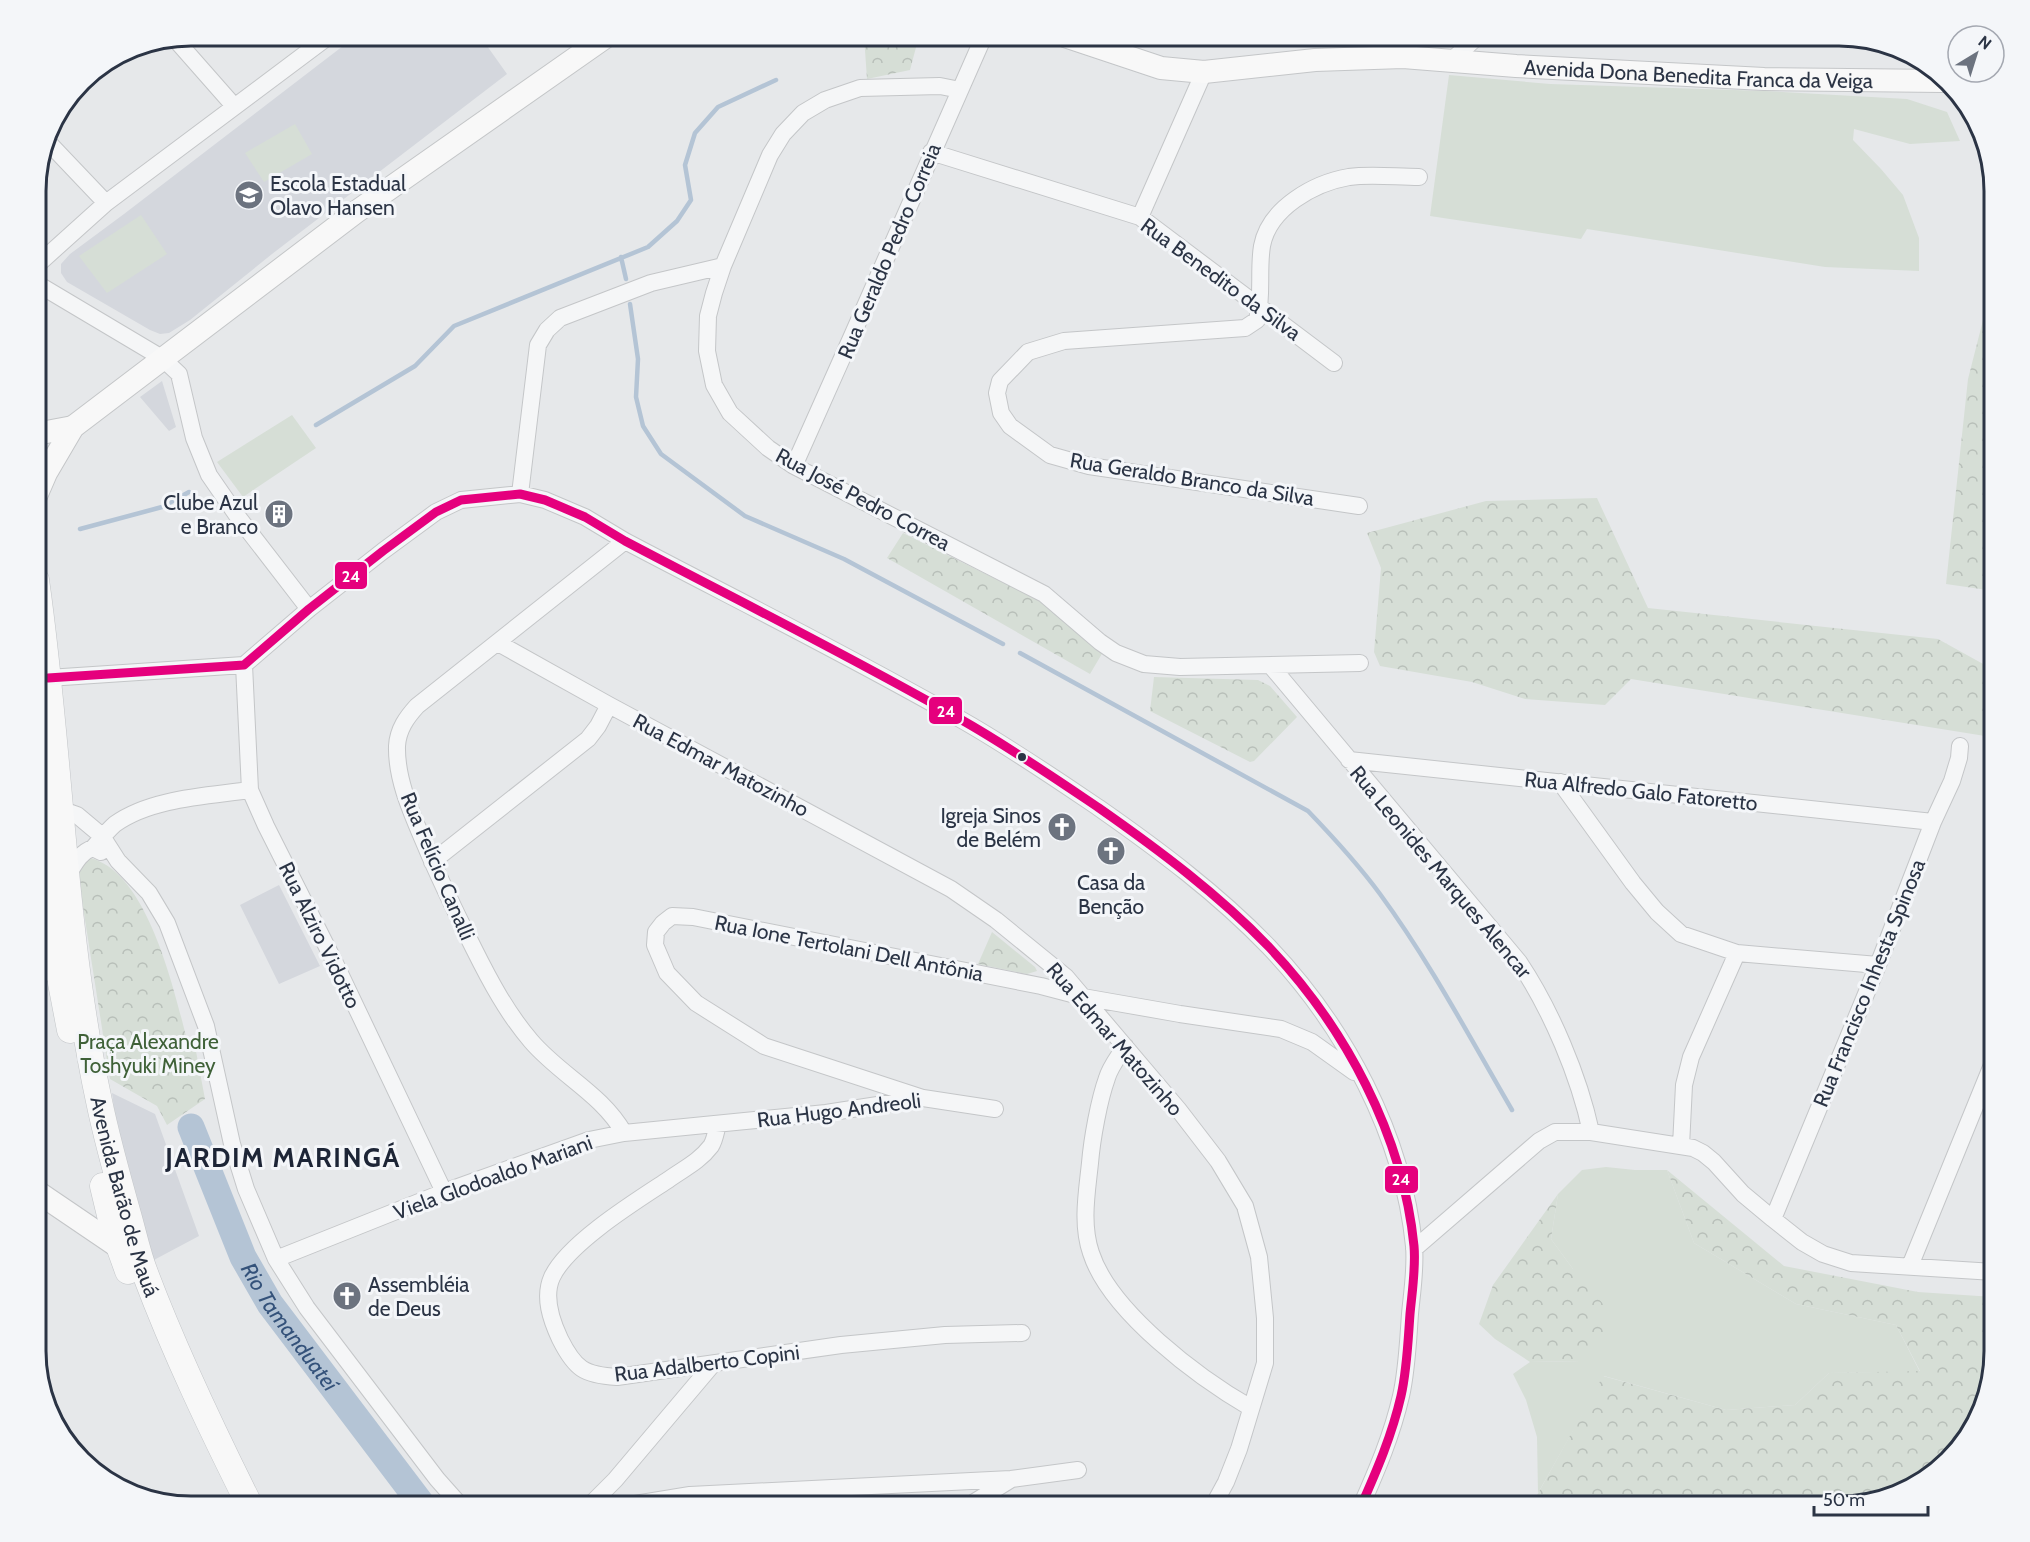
<svg xmlns="http://www.w3.org/2000/svg" width="2030" height="1542" font-family="Cabin,sans-serif">
<style>
.built{fill:#d4d7dd}
.grass{fill:#d6ded6}
.forest{fill:url(#forest-crowns)}
.lines{fill:none;stroke-linecap:round;stroke-linejoin:round}
.stream{stroke:#b4c4d5;stroke-width:4.5}
.river{stroke:#b4c4d5;stroke-width:27}
.street-casing{stroke:#c4c6c8;stroke-width:18}
.secondary-casing{stroke:#c4c6c8;stroke-width:24}
.primary-casing{stroke:#c2c5c8;stroke-width:27}
.street{stroke:#f5f6f7;stroke-width:16}
.secondary{stroke:#f8f8f8;stroke-width:22}
.primary{stroke:#f8f8f8;stroke-width:26}
.bus-1-casing{stroke:#f4f6f9;stroke-width:14}
.bus-1{stroke:#e5007d;stroke-width:9}
.bus-dot{fill:#2b3445;stroke:#f4f6f9;stroke-width:2}
.labels{text-anchor:middle;dominant-baseline:central;stroke-width:6;stroke-linejoin:round;paint-order:stroke}
.street-label{font-size:21px;fill:#2b3445;stroke:#f4f6f9}
.poi-label{font-size:21px;fill:#2b3445;stroke:#f4f6f9;text-anchor:start}
.park-label{font-size:21px;fill:#3f6138;stroke:#f4f6f9}
.water-label{font-size:22px;font-style:italic;fill:#34527a;stroke:#f4f6f9}
.district-label{font-size:27px;font-weight:bold;letter-spacing:1.5px;fill:#1d2536;stroke:#f4f6f9}
.rim{fill:none;stroke:#2b3445;stroke-width:3}
.line-badge{stroke:#f4f6f9;stroke-width:2}
.badge-label{font-size:16px;text-anchor:middle;font-weight:bold;fill:#fff}
</style>
<defs>
<pattern id="forest-crowns" width="20" height="18" patternUnits="userSpaceOnUse" patternTransform="scale(1.5)"><rect width="20" height="18" fill="#d6ded6"/><path d="M2 6a3 3 0 1 1 6 0M12 15a3 3 0 1 1 6 0" fill="none" stroke="#b8bfb9"/></pattern>
</defs>
<rect width="100%" height="100%" fill="#e6e8ea"/>
<path class="built" d="M 356,36 L 480,36 L 507,74 L 272,254 L 190,320 L 169,333 L 160,334 L 150,330 L 67,282 L 61,273 L 61,264 L 70,254 L 124,214 Z
M 162,381 L 176,427 L 169,431 L 140,397 Z
M 279,885 L 320,966 L 279,984 L 240,905 Z
M 112,1093 L 155,1114 L 199,1236 L 152,1261 L 116,1123 Z"/>
<path class="grass" d="M 1449,75 L 1550,84 L 1765,91 L 1907,99 L 1947,112 L 1960,141 L 1910,144 L 1854,129 L 1853,140 L 1881,169 L 1903,195 L 1919,238 L 1919,271 L 1825,267 L 1587,229 L 1581,239 L 1430,216 Z
M 295,124 L 312,154 L 264,182 L 245,153 Z
M 141,215 L 167,254 L 107,293 L 79,256 Z
M 292,415 L 316,448 L 243,497 L 217,462 Z
M 1606,1167 L 1635,1170 L 1667,1170 L 1694,1243 L 1796,1304 L 1896,1325 L 1920,1372 L 1829,1373 L 1795,1405 L 1726,1410 L 1604,1376 L 1538,1493 L 1537,1437 L 1526,1400 L 1513,1374 L 1530,1362 L 1581,1361 L 1573,1269 L 1551,1239 L 1558,1194 L 1582,1170 Z"/>
<path class="forest" d="M 864,36 L 919,36 L 910,70 L 867,79 Z
M 1962,104 L 1978,122 L 1994,191 L 1994,198 L 1990,176 Z
M 1994,277 L 1994,591 L 1946,584 L 1968,379 Z
M 1597,498 L 1648,608 L 1938,639 L 1994,670 L 1994,744 L 1985,736 L 1631,679 L 1605,705 L 1525,699 L 1472,682 L 1380,666 L 1374,652 L 1381,568 L 1367,533 L 1486,501 Z
M 903,533 L 1040,601 L 1103,652 L 1090,674 L 887,558 Z
M 1154,677 L 1258,680 L 1270,686 L 1297,717 L 1254,761 L 1250,762 L 1150,711 Z
M 90,858 C 148,872 174,990 187,1040 L 195,1046 L 205,1099 L 167,1125 L 157,1106 L 110,1079 L 77,869 Z
M 992,932 L 1035,967 L 1037,971 L 1027,974 L 978,964 Z
M 1667,1170 L 1784,1266 L 1918,1292 L 1994,1297 L 1994,1351 L 1986,1401 L 1962,1445 L 1907,1490 L 1839,1506 L 1531,1506 L 1603,1376 L 1726,1410 L 1795,1405 L 1829,1373 L 1920,1371 L 1896,1325 L 1796,1304 L 1694,1243 Z
M 1558,1194 L 1551,1239 L 1573,1269 L 1604,1305 L 1603,1338 L 1581,1361 L 1530,1362 L 1495,1339 L 1479,1324 L 1493,1285 Z"/>
<g class="lines">
<path class="stream" d="M 621,257 L 626,279
M 630,304 L 638,359 L 636,397 L 643,426 L 661,454 L 745,516 L 844,559 L 1003,644
M 316,425 L 415,366 L 454,326 L 648,247 L 677,221 L 691,200 L 685,165 L 695,133 L 718,107 L 776,80
M 80,529 L 162,507 L 189,492
M 1020,653 L 1308,811 C 1333,837 1358,864 1380,894 C 1430,962 1470,1038 1512,1110"/>
<path class="river" id="s1" d="M 191,1127 L 243,1257 L 270,1304 L 423,1506"/>
<g class="street-casing">
<path id="street" d="M 175,39 L 234,106
M 1452,60 L 1478,36
M 960,90 L 940,86 L 860,88 L 825,100 L 803,113 L 783,134 L 770,155 L 723,266 L 714,293 L 708,316 L 707,351 L 714,385 L 730,413 L 768,448 L 794,466 L 1044,594 L 1100,642 L 1116,653 L 1144,664 L 1180,667 L 1360,663
M 47,141 L 106,203
M 931,152 L 1140,217 L 1334,363
M 1140,217 L 1204,72
M 36,266 L 106,203 L 329,36
M 36,283 L 162,358 L 179,374 L 194,438 L 209,475 L 238,517 L 309,609
M 794,466 C 858,323 921,180 984,36
M 520,494 L 538,345 L 547,330 L 560,318 L 651,283 L 723,266
M 1359,506 L 1089,466 L 1050,455 L 1010,426 L 1001,413 L 997,393 L 1000,381 L 1028,352 L 1064,341 L 1245,328 L 1257,320 C 1263,296 1258,270 1262,246 C 1269,208 1314,183 1349,177 C 1371,174 1396,177 1419,177
M 498,643 L 609,705 L 951,889 L 996,920 L 1066,977 L 1178,1109 L 1218,1161 L 1245,1206 L 1259,1257 L 1265,1318 L 1265,1363 L 1239,1449 L 1226,1482 L 1213,1506
M 244,665 L 250,790 L 266,826 L 335,963 L 444,1192
M 1271,666 L 1519,962 C 1551,1010 1579,1076 1591,1132
M 48,678 L 244,665 L 309,609 L 383,551 L 436,512 L 461,500 L 520,494 L 545,500 L 585,517 L 625,541 C 737,600 850,656 960,719 C 1008,746 1053,777 1099,808 C 1159,850 1218,894 1269,947 C 1345,1027 1403,1135 1414,1246 C 1416,1268 1412,1292 1410,1314 C 1408,1341 1407,1370 1401,1396 C 1392,1435 1377,1470 1361,1506
M 1349,760 L 1933,822
M 1560,782 L 1633,883 L 1657,912 L 1681,934 L 1737,953 L 1878,965
M 60,809 L 77,815 L 102,836 L 118,861 L 149,893 L 167,923 L 206,1026 L 232,1144 L 246,1189 L 276,1259 L 307,1308 L 437,1479 L 461,1506
M 93,848 C 100,840 107,831 115,824 C 151,798 208,796 250,790
M 432,862 L 588,739 L 598,726 L 609,705
M 36,886 L 50,892 C 71,884 71,855 93,848 L 101,852
M 36,957 L 61,983
M 1125,1046 C 1119,1056 1110,1067 1107,1078 C 1099,1100 1092,1139 1090,1163 C 1087,1192 1081,1224 1091,1253 C 1110,1312 1199,1378 1251,1408
M 923,1098 L 764,1046 L 696,1003 L 667,973 L 655,945 L 656,932 L 663,923 L 672,916 L 693,917 L 1041,986 L 1083,997 L 1180,1014 L 1281,1029 L 1312,1042 L 1354,1072
M 718,1124 C 716,1131 715,1140 711,1146 C 699,1162 683,1169 668,1180 C 636,1201 568,1243 552,1277 C 543,1297 551,1320 560,1339 C 575,1369 584,1375 617,1377 L 841,1345 L 945,1335 L 1022,1333
M 624,1133 C 602,1094 560,1075 531,1041 C 507,1013 490,981 474,949 C 458,917 443,886 429,854 C 415,820 396,783 397,746 C 398,729 407,717 417,706 L 625,541
M 1681,1146 L 1684,1085 L 1691,1057 L 1737,953
M 1773,1219 L 1878,965 L 1933,822 L 1952,781 L 1959,758 L 1960,746
M 1414,1249 L 1539,1141 L 1555,1132 L 1591,1132 L 1693,1148 L 1703,1153 L 1714,1162 L 1743,1194 L 1773,1219 L 1802,1242 L 1823,1254 L 1851,1263 L 1994,1272
M 276,1259 L 444,1192 L 589,1140 L 624,1133 L 826,1113 L 923,1098 L 995,1109
M 1910,1266 L 1994,1060
M 589,1506 L 615,1480 L 713,1364
M 623,1506 L 690,1495 L 1011,1479 L 1078,1470
M 968,1506 L 1010,1480"/>
</g>
<g class="secondary-casing">
<g id="secondary">
<path id="s2" d="M 1065,36 L 1161,68 L 1204,72 L 1315,60 L 1403,57 L 1516,66 L 1764,79 L 1943,81"/>
<path d="M 36,434 L 73,427"/>
<path d="M 36,496 L 46,473 L 73,427 L 356,212 L 607,36"/>
<path d="M 36,1191 L 120,1248"/>
</g>
</g>
<g class="primary-casing">
<g id="primary">
<path id="s3" d="M 36,580 C 61,753 62,929 99,1101 C 107,1140 118,1179 129,1218 C 134,1236 138,1255 145,1273 C 175,1353 212,1430 250,1506"/>
<path d="M 36,768 L 50,873 L 61,983 L 70,1030"/>
<path d="M 103,1186 L 114,1232 L 128,1271"/>
</g>
</g>
<use href="#street" class="street"/>
<use href="#secondary" class="secondary"/>
<use href="#primary" class="primary"/>
<g class="bus-1-casing">
<path id="bus-1" d="M 48,678 L 244,665 L 309,609 L 383,551 L 436,512 L 461,500 L 520,494 L 545,500 L 585,517 L 625,541 C 737,600 850,656 960,719 C 1008,746 1053,777 1099,808 C 1159,850 1218,894 1269,947 C 1345,1027 1403,1135 1414,1246 C 1416,1268 1412,1292 1410,1314 C 1408,1341 1407,1370 1401,1396 C 1392,1435 1377,1470 1361,1506"/>
</g>
<use href="#bus-1" class="bus-1"/>
</g>
<defs>
<g id="school-disc" transform="scale(1.5)"><circle r="9.5" fill="#6c737f" stroke="#f4f6f9"/><path d="M0-5L7-2L0 1L-7-2ZM-4 1L0 2.5L4 1V4Q0 6-4 4Z" fill="#fff"/></g>
<g id="building-disc" transform="scale(1.5)"><circle r="9.5" fill="#6c737f" stroke="#f4f6f9"/><path d="M-4-6H4V6H1V3H-1V6H-4ZM-2.5-4.3h1.7v1.8h-1.7ZM.8-4.3h1.7v1.8H.8ZM-2.5-1h1.7V.8h-1.7ZM.8-1h1.7V.8H.8Z" fill="#fff"/></g>
<g id="church-disc" transform="scale(1.5)"><circle r="9.5" fill="#6c737f" stroke="#f4f6f9"/><path d="M-1.2-6h2.4v3.5h3.3v2.4h-3.3V6h-2.4V-.1h-3.3v-2.4h3.3Z" fill="#fff"/></g>
</defs>
<g fill-rule="evenodd">
<use href="#school-disc" x="249" y="195"/>
<use href="#building-disc" x="279" y="514"/>
<use href="#church-disc" x="1062" y="827"/>
<use href="#church-disc" x="1111" y="851"/>
<use href="#church-disc" x="347" y="1296"/>
</g>
<circle class="bus-dot" cx="1022" cy="757" r="5"/>
<g class="labels">
<g class="street-label">
<text stroke="none"><textPath href="#s2" startOffset="640">Avenida Dona Benedita Franca da Veiga</textPath></text>
<text transform="translate(889 251) rotate(-67)">Rua Geraldo Pedro Correia</text>
<text transform="translate(1221 279) rotate(36)">Rua Benedito da Silva</text>
<text transform="translate(1192 479) rotate(9)">Rua Geraldo Branco da Silva</text>
<text transform="translate(863 499) rotate(28)">Rua José Pedro Correa</text>
<text transform="translate(721 765) rotate(28)">Rua Edmar Matozinho</text>
<text transform="translate(1641 791) rotate(6)">Rua Alfredo Galo Fatoretto</text>
<text transform="translate(438 866) rotate(67)">Rua Felício Canalli</text>
<text transform="translate(1441 872) rotate(50)">Rua Leonides Marques Alencar</text>
<text transform="translate(320 935) rotate(64)">Rua Alziro Vidotto</text>
<text transform="translate(849 948) rotate(11)">Rua Ione Tertolani Dell Antônia</text>
<text transform="translate(1869 983) rotate(-68)">Rua Francisco Inhesta Spinosa</text>
<text transform="translate(1115 1039) rotate(49)">Rua Edmar Matozinho</text>
<text transform="translate(839 1110) rotate(-7)">Rua Hugo Andreoli</text>
<text transform="translate(493 1177) rotate(-20)">Viela Glodoaldo Mariani</text>
<text stroke="none"><textPath href="#s3" startOffset="624">Avenida Barão de Mauá</textPath></text>
<text transform="translate(707 1363) rotate(-7)">Rua Adalberto Copini</text>
</g>
<g class="poi-label">
<text x="270" y="183">Escola Estadual<tspan x="270" dy="24">Olavo Hansen</tspan></text>
<text x="258" y="502" text-anchor="end">Clube Azul<tspan x="258" dy="24">e Branco</tspan></text>
<text x="1041" y="815" text-anchor="end">Igreja Sinos<tspan x="1041" dy="24">de Belém</tspan></text>
<text x="1111" y="882" text-anchor="middle">Casa da<tspan x="1111" dy="24">Benção</tspan></text>
<text x="368" y="1284">Assembléia<tspan x="368" dy="24">de Deus</tspan></text>
</g>
<g class="park-label">
<text x="148" y="1041">Praça Alexandre<tspan x="148" dy="24">Toshyuki Miney</tspan></text>
</g>
<g class="water-label">
<text stroke="none"><textPath href="#s1" startOffset="224">Rio Tamanduateí</textPath></text>
</g>
<g class="district-label">
<text x="283" y="1157">JARDIM MARINGÁ</text>
</g>
</g>
<path d="M0 0H2030V1542H0ZM191 46H1839A145 145 0 0 1 1984 191V1351A145 145 0 0 1 1839 1496H191A145 145 0 0 1 46 1351V191A145 145 0 0 1 191 46Z" fill="#f4f6f9" fill-rule="evenodd"/>
<path class="rim" d="M191 46H1839A145 145 0 0 1 1984 191V1351A145 145 0 0 1 1839 1496H191A145 145 0 0 1 46 1351V191A145 145 0 0 1 191 46Z"/>
<g class="line-badge">
<rect x="334" y="561" width="34" height="29" rx="6" fill="#e5007d"/>
<rect x="928" y="696" width="35" height="29" rx="6" fill="#e5007d"/>
<rect x="1384" y="1165" width="35" height="29" rx="6" fill="#e5007d"/>
</g>
<g class="badge-label">
<text x="351" y="582">24</text>
<text x="946" y="717">24</text>
<text x="1401" y="1185">24</text>
</g>
<g transform="translate(1976 54) rotate(38)"><circle r="28" fill="#f4f6f9" stroke="#a4a8b1" stroke-width="1.5"/>
<path d="M0-4.5L10 22L0 15L-10 22Z" fill="#6c737f"/>
<text y="-9" font-size="16" font-weight="bold" text-anchor="middle" fill="#2b3445">N</text>
</g>
<path d="M1814 1506v9h114v-9" fill="none" stroke="#2b3445" stroke-width="3"/>
<text x="1823" y="1506" font-size="18" fill="#2b3445" stroke="#f4f6f9" stroke-width="4.5" paint-order="stroke">50 m</text>
</svg>
